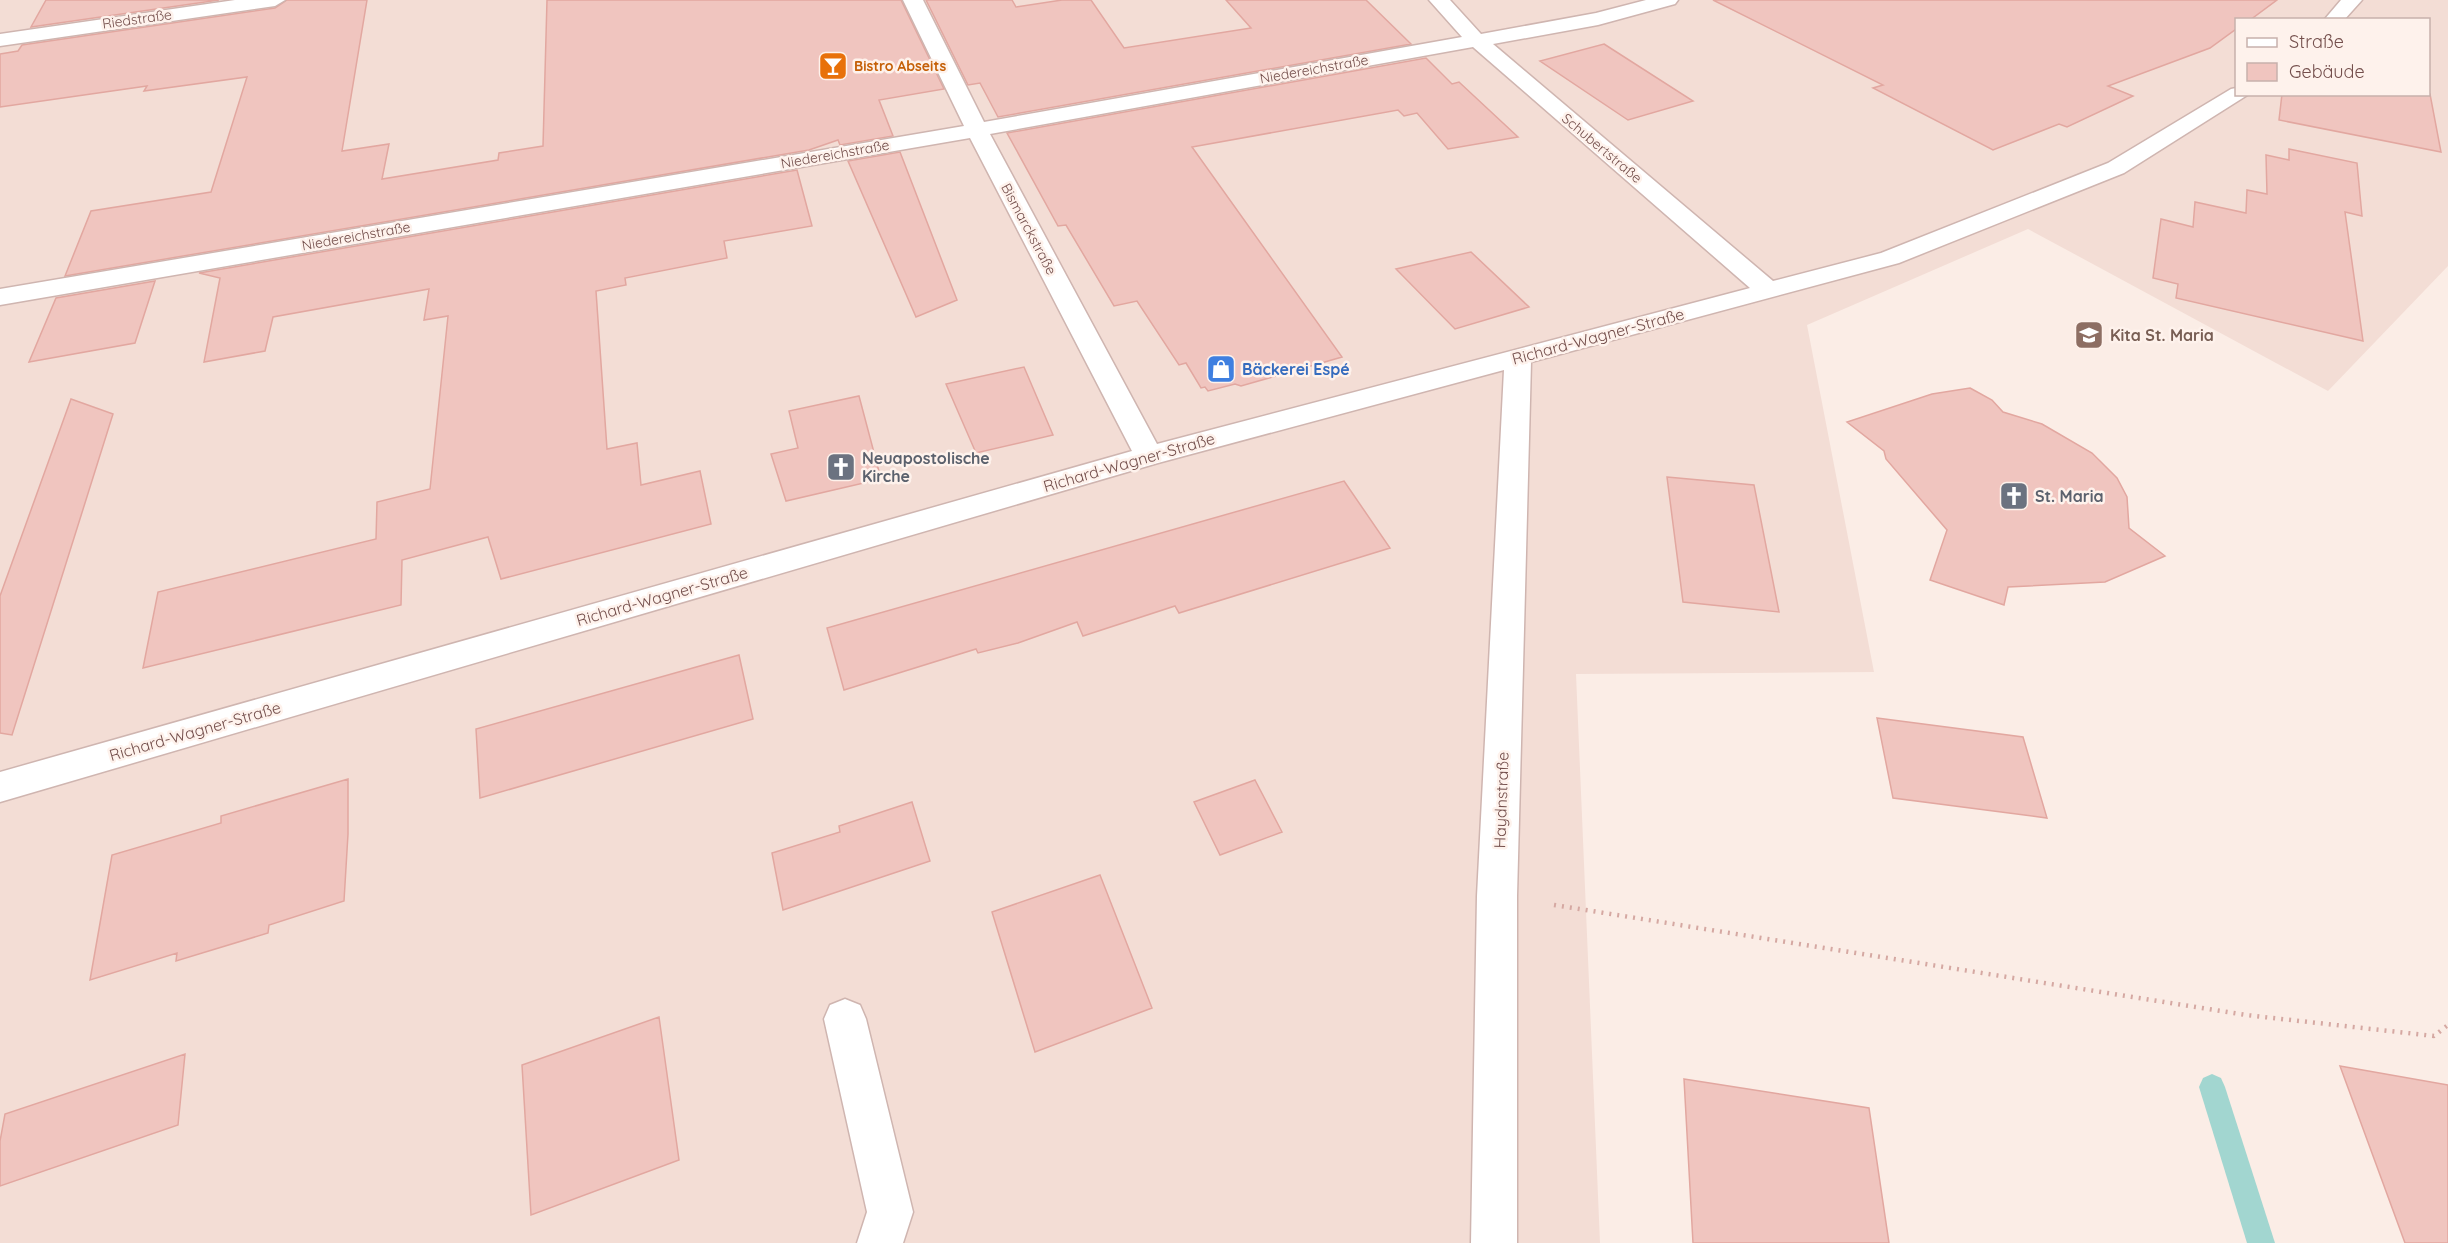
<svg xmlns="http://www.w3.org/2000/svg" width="2448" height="1243" font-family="Quicksand,sans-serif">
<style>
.residential{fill:#f3ddd5;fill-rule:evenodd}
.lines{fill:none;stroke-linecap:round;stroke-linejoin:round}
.stream{fill:#a2d6d0;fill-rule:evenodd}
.building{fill:#f0c5bf;stroke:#e2a7a0;stroke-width:1.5}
.street-casing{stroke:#cfb5b0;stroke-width:3}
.path{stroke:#d5a8a2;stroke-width:4.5;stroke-dasharray:2 6;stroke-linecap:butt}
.street{fill:#fff;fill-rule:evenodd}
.labels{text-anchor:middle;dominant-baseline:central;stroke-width:5;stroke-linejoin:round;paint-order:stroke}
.far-street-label{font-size:14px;fill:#744f4c;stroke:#fef2ec}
.far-food-label{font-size:14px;font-weight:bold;fill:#c56008;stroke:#fef2ec;text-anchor:start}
.education-label{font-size:16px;font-weight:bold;fill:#785e54;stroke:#fef2ec;text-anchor:start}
.street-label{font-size:16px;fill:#744f4c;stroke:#fef2ec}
.shop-label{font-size:16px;font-weight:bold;fill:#366cbe;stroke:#fef2ec;text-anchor:start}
.worship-label{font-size:16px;font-weight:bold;fill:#5b616d;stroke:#fef2ec;text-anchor:start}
</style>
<rect width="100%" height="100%" fill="#fbede6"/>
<path class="residential" d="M 0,0 L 2448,0 L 2448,266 L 2328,391 L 2028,229 L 1807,325 L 1874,672 L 1576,674 L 1600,1243 L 0,1243 ZM 2236,20 L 2428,20 L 2428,94 L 2236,94 Z"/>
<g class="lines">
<path class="stream" d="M 2212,1074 L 2221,1078 L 2225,1087 L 2275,1243 L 2247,1243 L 2199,1087 L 2203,1078 Z"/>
</g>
<path class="building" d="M 46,0 L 219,0 L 31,27 Z
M 287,0 L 367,0 L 342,151 L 389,144 L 382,179 L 498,160 L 499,153 L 543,146 L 547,0 L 901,0 L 944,89 L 879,100 L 893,136 L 840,145 L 838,140 L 809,150 L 65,276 L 91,211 L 211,192 L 247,77 L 144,91 L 147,86 L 0,107 L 0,54 L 18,51 L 22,45 L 275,8 Z
M 926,0 L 1012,0 L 1016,7 L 1062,0 L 1091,0 L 1124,48 L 1251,28 L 1226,0 L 1366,0 L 1411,44 L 998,117 L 980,83 L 968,85 Z
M 1713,0 L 2277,0 L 2250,20 L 2236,20 L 2236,29 L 2210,48 L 2108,86 L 2133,96 L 2067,127 L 2059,124 L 1993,150 L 1873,88 L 1883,85 Z
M 1604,44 L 1693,101 L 1628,120 L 1540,61 Z
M 1426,58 L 1452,84 L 1459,82 L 1518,137 L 1448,149 L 1417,113 L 1404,116 L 1398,110 L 1192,147 L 1342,357 L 1241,386 L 1235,384 L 1208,391 L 1205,387 L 1201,388 L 1186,363 L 1179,365 L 1137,301 L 1114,306 L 1066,225 L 1058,226 L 1007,133 Z
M 2282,94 L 2430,94 L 2441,152 L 2279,120 Z
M 2289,149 L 2357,163 L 2362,216 L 2345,212 L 2363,341 L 2176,298 L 2178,284 L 2153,278 L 2161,219 L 2193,227 L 2195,202 L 2246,213 L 2247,190 L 2267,194 L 2266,155 L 2289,160 Z
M 900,152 L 957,300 L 916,317 L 848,161 Z
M 797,170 L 812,226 L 724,241 L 727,258 L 625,278 L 626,285 L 596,291 L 607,449 L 637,443 L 641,485 L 700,471 L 711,524 L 501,579 L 488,537 L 402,560 L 401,605 L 143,668 L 158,592 L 376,539 L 377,502 L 430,489 L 448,316 L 424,320 L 429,289 L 273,317 L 265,351 L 204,362 L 220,278 L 199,273 Z
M 1471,252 L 1529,307 L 1455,329 L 1396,269 Z
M 155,281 L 135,343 L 29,362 L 56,298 Z
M 1024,367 L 1053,435 L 976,453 L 946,384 Z
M 1970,388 L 1992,400 L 2003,412 L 2042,424 L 2092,453 L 2117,478 L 2127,497 L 2129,528 L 2165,556 L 2105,582 L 2008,587 L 2004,605 L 1930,580 L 1947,530 L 1886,459 L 1884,451 L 1847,422 L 1932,394 Z
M 859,396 L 881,479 L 786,501 L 771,454 L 798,448 L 789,411 Z
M 71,399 L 113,414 L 12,735 L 0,733 L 0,596 Z
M 1667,477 L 1754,485 L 1779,612 L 1683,602 Z
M 1344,481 L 1390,548 L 1179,613 L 1175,606 L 1083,636 L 1077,622 L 1018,643 L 978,653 L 976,649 L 844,690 L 827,628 Z
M 739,655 L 753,719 L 480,798 L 476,729 Z
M 1877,718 L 2023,737 L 2047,818 L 1893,798 Z
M 348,779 L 348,834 L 344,901 L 269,925 L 268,933 L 176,961 L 177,953 L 90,980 L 112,855 L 221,823 L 221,816 Z
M 1255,780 L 1282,832 L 1220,855 L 1194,802 Z
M 912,802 L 930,861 L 783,910 L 772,853 L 840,832 L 839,826 Z
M 1100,875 L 1152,1008 L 1035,1052 L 992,912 Z
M 659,1017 L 679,1160 L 531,1215 L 522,1065 Z
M 185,1054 L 178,1125 L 0,1186 L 0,1141 L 5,1114 Z
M 2340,1066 L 2448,1085 L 2448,1243 L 2405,1243 Z
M 1684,1079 L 1869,1108 L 1889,1243 L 1693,1243 Z"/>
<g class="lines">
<g class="street-casing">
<path id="street" d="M 235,0 L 285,0 L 275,6 L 0,46 L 0,34 Z
M 903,0 L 923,0 L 984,122 L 1462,37 L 1429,0 L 1450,0 L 1481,34 L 1596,13 L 1646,0 L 1678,0 L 1675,4 L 1598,25 L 1493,44 L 1773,281 L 1881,253 L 2108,163 L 2231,89 L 2236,88 L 2236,94 L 2249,94 L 2124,173 L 1899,263 L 1531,362 L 1517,896 L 1517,1243 L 1471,1243 L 1477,896 L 1504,370 L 1158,463 L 0,802 L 0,772 L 1132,451 L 970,138 L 0,305 L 0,289 L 964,126 ZM 1473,47 L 1750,288 L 1157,444 L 990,134 Z
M 2341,0 L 2362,0 L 2344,20 L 2324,20 Z
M 845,999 L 860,1005 L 866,1019 L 913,1212 L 903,1243 L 857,1243 L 867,1212 L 824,1019 L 830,1005 Z"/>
</g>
<path class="path" d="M 1554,905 L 2246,1015 L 2434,1036 L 2448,1025"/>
<use href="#street" class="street"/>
</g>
<defs>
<g id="bar-square" transform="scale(1.5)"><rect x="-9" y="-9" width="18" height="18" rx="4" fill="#e8710a" stroke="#fef2ec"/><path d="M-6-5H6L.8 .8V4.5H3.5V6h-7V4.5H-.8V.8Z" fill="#fff"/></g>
<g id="school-square" transform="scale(1.5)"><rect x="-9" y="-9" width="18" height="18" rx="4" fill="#8d6e63" stroke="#fef2ec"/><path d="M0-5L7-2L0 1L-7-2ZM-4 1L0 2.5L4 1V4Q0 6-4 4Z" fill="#fff"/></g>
<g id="shop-square" transform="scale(1.5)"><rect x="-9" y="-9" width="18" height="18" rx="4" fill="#3f7fe0" stroke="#fef2ec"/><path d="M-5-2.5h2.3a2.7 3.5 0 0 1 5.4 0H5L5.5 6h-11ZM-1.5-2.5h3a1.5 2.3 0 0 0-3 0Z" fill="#fff"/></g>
<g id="church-square" transform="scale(1.5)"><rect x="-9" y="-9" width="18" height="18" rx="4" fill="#6b7280" stroke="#fef2ec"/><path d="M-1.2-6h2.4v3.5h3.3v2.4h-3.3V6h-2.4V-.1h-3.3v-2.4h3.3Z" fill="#fff"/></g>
</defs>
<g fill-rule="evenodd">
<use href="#bar-square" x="833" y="66"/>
<use href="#school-square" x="2089" y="335"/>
<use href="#shop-square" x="1221" y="369"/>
<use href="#church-square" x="841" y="467"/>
<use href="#church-square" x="2014" y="496"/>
</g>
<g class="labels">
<g class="far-street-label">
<text transform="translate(137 19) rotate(-8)">Riedstraße</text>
<text transform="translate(1314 69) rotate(-10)">Niedereichstraße</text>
<text transform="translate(1602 148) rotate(40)">Schubertstraße</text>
<text transform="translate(835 154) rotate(-10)">Niedereichstraße</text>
<text transform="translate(1029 229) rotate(62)">Bismarckstraße</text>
<text transform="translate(356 236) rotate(-10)">Niedereichstraße</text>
</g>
<g class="far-food-label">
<text x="854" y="66">Bistro Abseits</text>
</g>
<g class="education-label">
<text x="2110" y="335">Kita St. Maria</text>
</g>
<g class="street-label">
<text transform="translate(1598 336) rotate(-15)">Richard-Wagner-Straße</text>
<text transform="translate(1129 462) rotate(-16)">Richard-Wagner-Straße</text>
<text transform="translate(662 596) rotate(-16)">Richard-Wagner-Straße</text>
<text transform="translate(195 731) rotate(-16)">Richard-Wagner-Straße</text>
<text transform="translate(1501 800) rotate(-88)">Haydnstraße</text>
</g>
<g class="shop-label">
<text x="1242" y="369">Bäckerei Espé</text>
</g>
<g class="worship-label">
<text x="862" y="458">Neuapostolische<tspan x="862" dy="18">Kirche</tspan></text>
<text x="2035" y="496">St. Maria</text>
</g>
</g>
<rect x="2235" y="18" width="195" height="78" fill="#fef2ec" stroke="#c7b1ac" stroke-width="1.5"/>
<rect x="2247" y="38" width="30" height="9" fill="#ffffff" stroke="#c7b1ac" stroke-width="1.5"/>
<text x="2289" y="48" font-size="18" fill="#744f4c">Straße</text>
<rect x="2247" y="63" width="30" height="18" fill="#f0c5bf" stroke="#c7b1ac" stroke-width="1.5"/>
<text x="2289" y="78" font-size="18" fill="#744f4c">Gebäude</text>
</svg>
